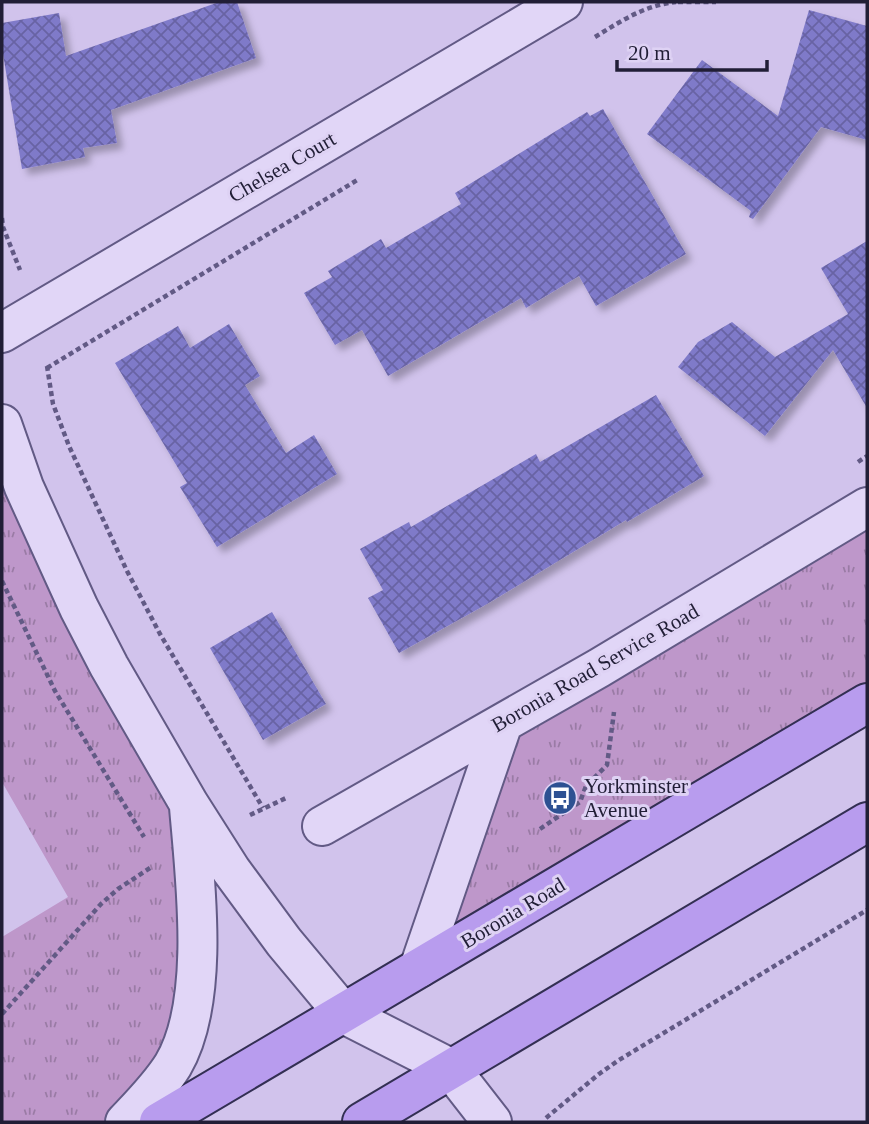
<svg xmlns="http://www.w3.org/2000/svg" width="869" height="1124" font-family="'Times New Roman',serif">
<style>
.grass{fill:url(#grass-tufts)}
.building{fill:url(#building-cross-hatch);filter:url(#shadow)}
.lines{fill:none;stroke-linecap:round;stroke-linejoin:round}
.minor-casing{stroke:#625a85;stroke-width:42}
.major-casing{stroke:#332f53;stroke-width:42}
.path{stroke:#625a85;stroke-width:4.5;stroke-dasharray:5 3.5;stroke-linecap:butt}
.minor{stroke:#e1d6f7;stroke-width:38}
.major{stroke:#b89cee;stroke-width:38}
.labels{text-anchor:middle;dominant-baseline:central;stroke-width:6;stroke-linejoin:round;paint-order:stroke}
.street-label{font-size:21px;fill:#211e36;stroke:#ded2f4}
.poi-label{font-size:21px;fill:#211e36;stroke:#ded2f4;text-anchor:start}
</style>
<defs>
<pattern id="grass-tufts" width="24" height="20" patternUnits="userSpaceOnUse" patternTransform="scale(1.75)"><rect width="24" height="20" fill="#be97ca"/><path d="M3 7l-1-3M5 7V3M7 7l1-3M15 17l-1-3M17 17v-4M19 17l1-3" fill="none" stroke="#9a7ba5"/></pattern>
<pattern id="building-cross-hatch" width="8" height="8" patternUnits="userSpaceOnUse" patternTransform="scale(1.75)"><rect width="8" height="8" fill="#7f7ac9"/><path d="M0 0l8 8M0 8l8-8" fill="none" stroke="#6863a4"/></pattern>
<filter id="shadow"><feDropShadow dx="6" dy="6" stdDeviation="3.5" flood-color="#0004"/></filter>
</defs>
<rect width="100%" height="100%" fill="#d1c3ec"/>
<path class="grass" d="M 2,424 L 189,804 L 195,988 L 125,1122 L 2,1122 L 2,937 L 68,897 L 2,782 Z
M 867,507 L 867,703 L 419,968 L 503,723 Z"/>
<path class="building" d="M 219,2 L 237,2 L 256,58 L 111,110 L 117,143 L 83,148 L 85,157 L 22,169 L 2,48 L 2,23 L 59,13 L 66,56 Z
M 809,10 L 867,26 L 867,140 L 821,127 L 753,219 L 749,217 L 751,211 L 647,134 L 702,60 L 778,116 Z
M 603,109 L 686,254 L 596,306 L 579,276 L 526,308 L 521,298 L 388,376 L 362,330 L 335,345 L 304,293 L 332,277 L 328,271 L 381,239 L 386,248 L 461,204 L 455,193 L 587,112 L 590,116 Z
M 867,241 L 867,408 L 833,350 L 765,436 L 678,367 L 698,342 L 732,322 L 775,357 L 848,314 L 821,268 Z
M 229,324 L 260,376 L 245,385 L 286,453 L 314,435 L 337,474 L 217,547 L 180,487 L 187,483 L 115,363 L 178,326 L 190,348 Z
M 656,395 L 704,476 L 627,522 L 626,520 L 487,604 L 399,653 L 368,598 L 383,590 L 360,549 L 409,522 L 411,527 L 536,454 L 540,462 Z
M 272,612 L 326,704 L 263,740 L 210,648 Z"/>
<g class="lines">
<g class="minor-casing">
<path id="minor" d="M 2,333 L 563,2
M 2,424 L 24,487 L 79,608 L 109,666 L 189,804 L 231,870 L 284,942 L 344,1014 L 450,1068 L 492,1122
M 322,826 L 599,668 L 867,507
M 419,968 L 503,723
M 125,1122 C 142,1104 160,1086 173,1065 C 211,1001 195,879 189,807"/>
</g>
<g class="major-casing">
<path id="major" d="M 159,1122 L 867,703
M 362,1122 L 867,822"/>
</g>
<path class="path" d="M 678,2 L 716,2
M 595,37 C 621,21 645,5 676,2
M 2,218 L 3,227 L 20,270
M 47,366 L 53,404 L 69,446 L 127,571 L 160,634 L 263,808
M 47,368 L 359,179
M 858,462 L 867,456
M 2,581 L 55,691 L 144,837
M 250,815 L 286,798
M 540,829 L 580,802 L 586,786 L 607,765 L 614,712
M 2,1014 L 101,904 L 118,889 L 150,868
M 546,1118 L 599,1074 L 619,1060 L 867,910"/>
<use href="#minor" class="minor"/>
<use href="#major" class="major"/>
</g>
<defs>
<g id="bus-disc" transform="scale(1.75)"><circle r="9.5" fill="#2d5192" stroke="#ded2f4"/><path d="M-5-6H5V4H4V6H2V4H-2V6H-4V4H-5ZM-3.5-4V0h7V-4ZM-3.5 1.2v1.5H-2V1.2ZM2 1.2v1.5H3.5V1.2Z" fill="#fff"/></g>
</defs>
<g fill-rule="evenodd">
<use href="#bus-disc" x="560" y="798"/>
</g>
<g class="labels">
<g class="street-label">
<text transform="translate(282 167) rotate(-30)">Chelsea Court</text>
<text transform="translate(595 668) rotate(-30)">Boronia Road Service Road</text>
<text transform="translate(513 913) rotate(-31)">Boronia Road</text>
</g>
<g class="poi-label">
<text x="584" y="786">Yorkminster<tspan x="584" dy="24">Avenue</tspan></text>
</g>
</g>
<rect width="869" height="1124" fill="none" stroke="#211e36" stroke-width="7"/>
<path d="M617 60v10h150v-10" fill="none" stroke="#211e36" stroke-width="3.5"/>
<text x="628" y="60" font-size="21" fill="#211e36" stroke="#ded2f4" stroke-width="5" paint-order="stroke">20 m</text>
</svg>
